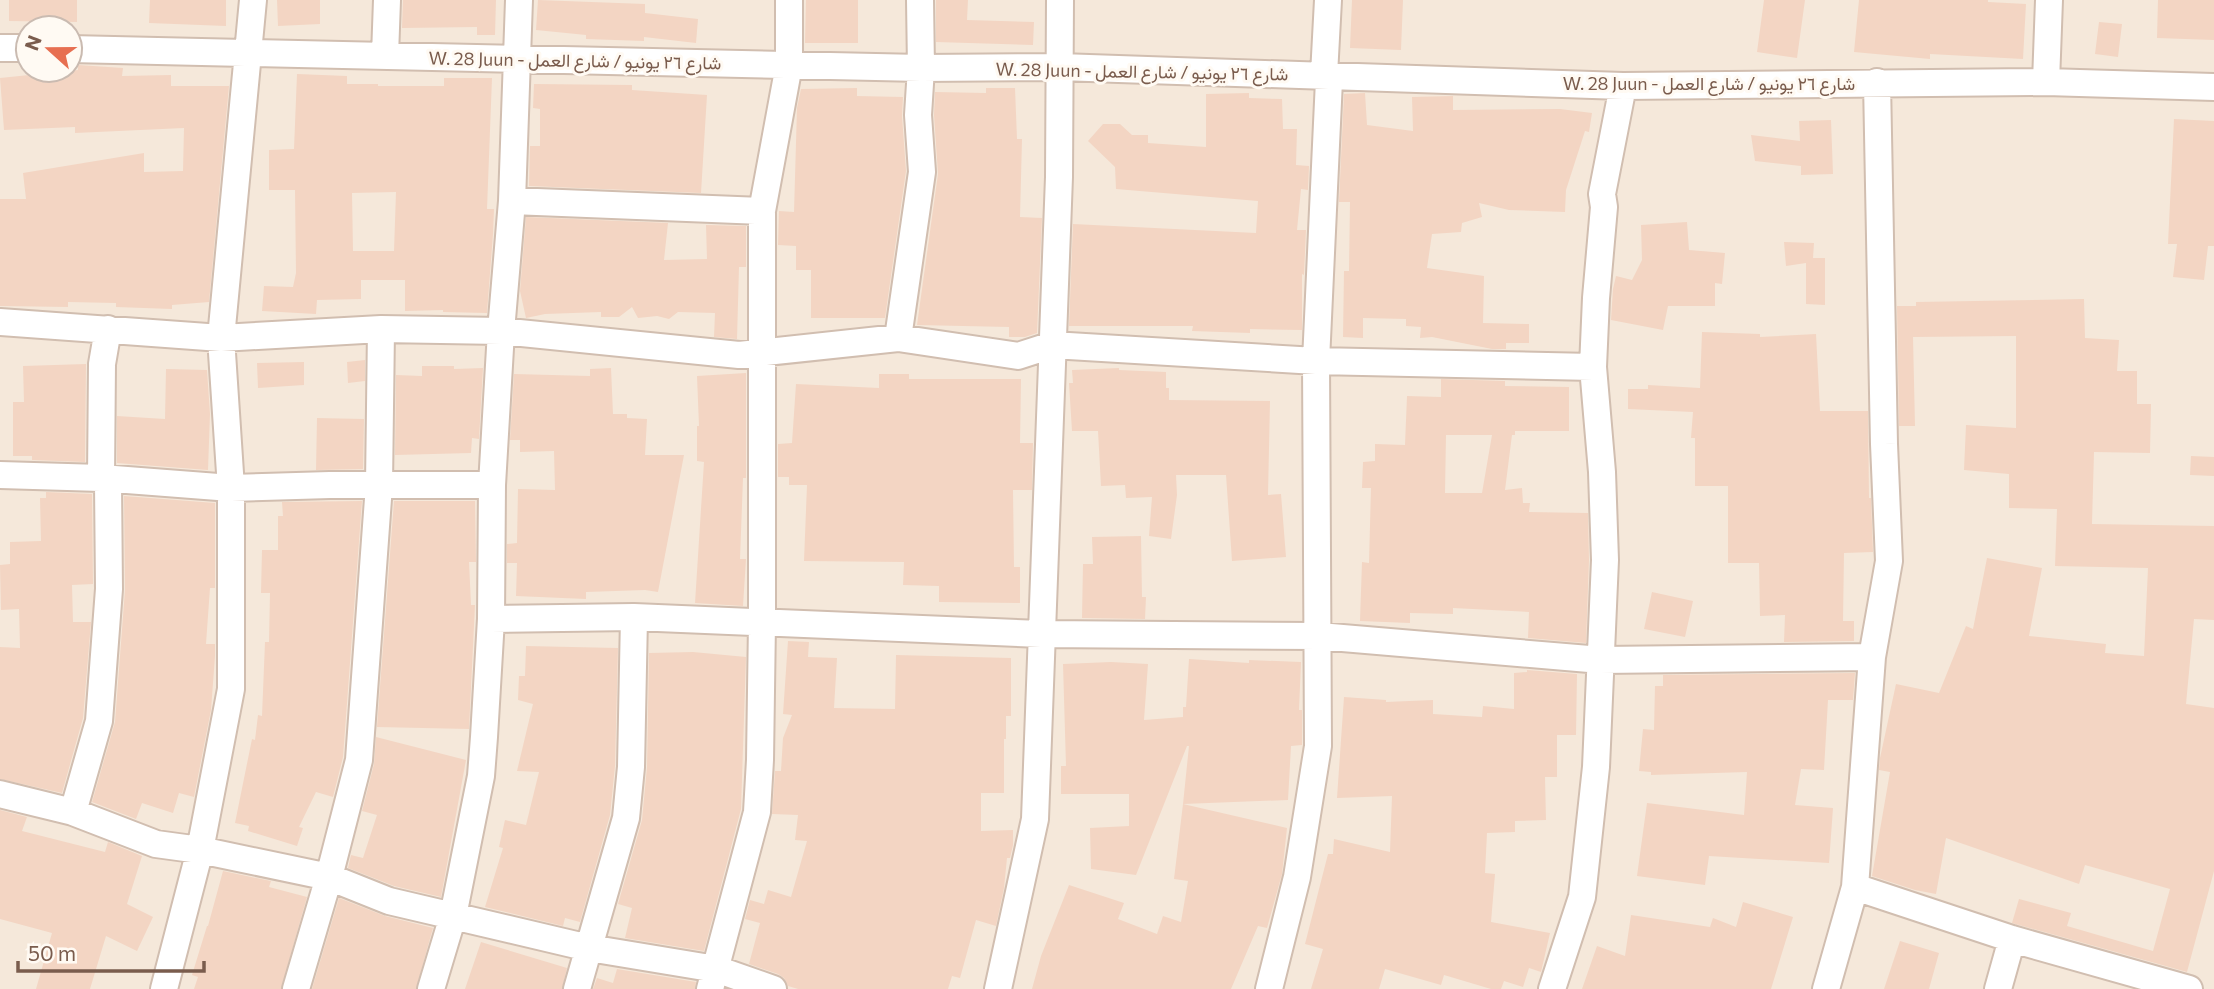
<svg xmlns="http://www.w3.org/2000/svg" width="2214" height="989" font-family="Commissioner,Vazirmatn,sans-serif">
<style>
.residential{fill:#f5e8da;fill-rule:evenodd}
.building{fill:#f3d5c3;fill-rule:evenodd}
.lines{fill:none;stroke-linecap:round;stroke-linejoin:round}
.minor-casing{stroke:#d1beb0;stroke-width:30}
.minor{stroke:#fff;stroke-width:26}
.labels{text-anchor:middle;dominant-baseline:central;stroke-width:6;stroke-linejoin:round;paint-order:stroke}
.street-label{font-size:18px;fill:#7a5c4d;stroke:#fffaf3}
</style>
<rect width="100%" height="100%" fill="#fdf6ec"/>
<path class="residential" d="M 0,0 L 2214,0 L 2214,989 L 0,989 ZM 28,28 L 70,28 L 70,70 L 28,70 Z"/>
<path class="building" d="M 9,0 L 77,0 L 77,22 L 9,21 Z
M 150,0 L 226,0 L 226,26 L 149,23 Z
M 277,0 L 320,0 L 320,24 L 278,26 Z
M 403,0 L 496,0 L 495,35 L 477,35 L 477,27 L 402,28 Z
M 538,0 L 645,4 L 645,13 L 698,19 L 696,43 L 644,37 L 644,41 L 586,39 L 586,35 L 536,30 Z
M 806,0 L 858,0 L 858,43 L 805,43 Z
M 936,0 L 968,0 L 967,20 L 1034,22 L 1033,45 L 936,42 Z
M 1352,0 L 1403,0 L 1401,50 L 1350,48 Z
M 1764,0 L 1805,0 L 1797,58 L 1757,52 Z
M 1859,0 L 1988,0 L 1988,2 L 2026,4 L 2023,59 L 1930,54 L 1930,59 L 1854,52 Z
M 2158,0 L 2214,0 L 2214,40 L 2157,38 Z
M 2099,22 L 2122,24 L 2118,57 L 2095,54 Z
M 78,65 L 123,68 L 122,76 L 171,75 L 171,86 L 229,86 L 209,302 L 172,305 L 172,309 L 116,307 L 116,303 L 68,302 L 68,307 L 0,306 L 0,199 L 26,199 L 23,173 L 144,153 L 144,172 L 183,171 L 184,128 L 75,133 L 75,127 L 4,130 L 0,78 L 78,70 Z
M 297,74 L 347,76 L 347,84 L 378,84 L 378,86 L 444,86 L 444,78 L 492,78 L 487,209 L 494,209 L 493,234 L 487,313 L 443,312 L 443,310 L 405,311 L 405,280 L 361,280 L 361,299 L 317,300 L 316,314 L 262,311 L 264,286 L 293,287 L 296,273 L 295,190 L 269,190 L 269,150 L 294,149 ZM 396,192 L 394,251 L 353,251 L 352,193 Z
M 534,84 L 632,85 L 632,90 L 707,95 L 701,193 L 529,186 L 530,146 L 540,146 L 540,109 L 533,108 Z
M 857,88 L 857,96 L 903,97 L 902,116 L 906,171 L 885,318 L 811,318 L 811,270 L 796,270 L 796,246 L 778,245 L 779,211 L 794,212 L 797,108 L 801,89 Z
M 986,88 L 1015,88 L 1017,139 L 1022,139 L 1020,217 L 1042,218 L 1037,333 L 1025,337 L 1009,337 L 1009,327 L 917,325 L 938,174 L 934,115 L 935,92 L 986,93 Z
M 1249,93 L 1249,98 L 1282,99 L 1283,129 L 1297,129 L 1296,165 L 1309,166 L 1308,190 L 1301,189 L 1297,230 L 1306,230 L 1304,275 L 1302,274 L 1302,330 L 1250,329 L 1250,333 L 1192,331 L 1193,326 L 1069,326 L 1073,224 L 1256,233 L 1258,201 L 1116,189 L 1115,167 L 1088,141 L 1103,124 L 1120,124 L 1132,135 L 1148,135 L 1148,143 L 1206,147 L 1206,94 Z
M 1365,93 L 1367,125 L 1413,131 L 1412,97 L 1453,96 L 1453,110 L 1560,109 L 1592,113 L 1589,132 L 1585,131 L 1566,190 L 1565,212 L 1509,210 L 1479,203 L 1482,217 L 1462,223 L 1461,232 L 1432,234 L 1427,268 L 1484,276 L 1483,323 L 1529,324 L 1529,343 L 1506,343 L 1506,349 L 1492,349 L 1432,337 L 1420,338 L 1421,327 L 1406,326 L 1406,319 L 1363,318 L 1363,338 L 1343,337 L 1344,271 L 1349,271 L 1350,202 L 1339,202 L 1344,94 Z
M 2174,119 L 2214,121 L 2214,246 L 2208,246 L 2204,280 L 2173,277 L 2177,244 L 2168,244 Z
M 1831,120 L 1833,174 L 1801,175 L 1801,166 L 1755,161 L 1751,135 L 1800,141 L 1799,121 Z
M 526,217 L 668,223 L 664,260 L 707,259 L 706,225 L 746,226 L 746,267 L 739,267 L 737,339 L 714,337 L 715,313 L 678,312 L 669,319 L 657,316 L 638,318 L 632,307 L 619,317 L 601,317 L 601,312 L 545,314 L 526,318 L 520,291 Z
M 1687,222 L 1689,250 L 1725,253 L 1722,284 L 1715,283 L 1715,306 L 1668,306 L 1663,330 L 1611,320 L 1613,289 L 1616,276 L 1632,280 L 1642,260 L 1641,225 Z
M 1784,242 L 1814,243 L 1813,258 L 1825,258 L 1825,305 L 1806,304 L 1806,263 L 1786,266 Z
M 2084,299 L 2085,338 L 2119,340 L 2117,371 L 2137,371 L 2137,404 L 2151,404 L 2150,453 L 2094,452 L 2092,524 L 2214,526 L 2214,620 L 2194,619 L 2186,704 L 2214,708 L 2214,871 L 2187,972 L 2012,923 L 2019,899 L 2071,913 L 2067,926 L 2153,951 L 2170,889 L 2085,865 L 2079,884 L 1946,838 L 1936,894 L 1915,890 L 1872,876 L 1890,772 L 1879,770 L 1880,758 L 1896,684 L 1939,693 L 1966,626 L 1973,629 L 1987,558 L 2042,568 L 2029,636 L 2106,644 L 2105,653 L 2144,656 L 2148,568 L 2055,566 L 2057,509 L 2009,508 L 2009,474 L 1964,470 L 1966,425 L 2016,428 L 2016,336 L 1913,337 L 1915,426 L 1899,426 L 1897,306 L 1916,306 L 1916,302 Z
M 1702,332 L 1760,334 L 1760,337 L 1816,334 L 1820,411 L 1868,411 L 1869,498 L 1871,498 L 1873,552 L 1844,553 L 1843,621 L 1854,621 L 1854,641 L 1784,642 L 1785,615 L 1760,616 L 1759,563 L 1728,563 L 1728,486 L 1695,486 L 1695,438 L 1691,438 L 1693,412 L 1628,409 L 1628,389 L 1648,389 L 1648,385 L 1700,388 Z
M 365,360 L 365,381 L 348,383 L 347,362 Z
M 304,362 L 304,385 L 258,388 L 257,363 Z
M 86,364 L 85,462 L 32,460 L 32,456 L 13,456 L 13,402 L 24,402 L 23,366 Z
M 422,366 L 454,366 L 454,369 L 483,368 L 479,439 L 472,438 L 471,453 L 395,455 L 396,375 L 422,376 Z
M 611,368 L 613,414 L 627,414 L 627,418 L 647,419 L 645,455 L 684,455 L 658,592 L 645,590 L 586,592 L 586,599 L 516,596 L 517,563 L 507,563 L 507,544 L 517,543 L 518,489 L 555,490 L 554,451 L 520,452 L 520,440 L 510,440 L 514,374 L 590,376 L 590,369 Z
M 1119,368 L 1119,370 L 1166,372 L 1166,388 L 1169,388 L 1169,400 L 1270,401 L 1268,495 L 1281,494 L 1286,557 L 1232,561 L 1226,475 L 1176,475 L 1177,495 L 1171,539 L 1149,536 L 1152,497 L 1126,498 L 1125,485 L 1101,486 L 1098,431 L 1072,431 L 1069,383 L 1073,383 L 1072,370 Z
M 166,369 L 207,370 L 210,414 L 208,470 L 117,463 L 117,416 L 165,419 Z
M 746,373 L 746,478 L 743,478 L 740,559 L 746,559 L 743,606 L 695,603 L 704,462 L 697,461 L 697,426 L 699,426 L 697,376 Z
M 879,374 L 909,374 L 909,379 L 1021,379 L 1020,443 L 1033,443 L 1032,490 L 1013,490 L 1014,567 L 1020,567 L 1020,603 L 939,602 L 939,586 L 903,585 L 904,562 L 804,561 L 807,485 L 789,485 L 789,477 L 778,477 L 778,444 L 792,443 L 796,384 L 879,388 Z
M 1441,379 L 1505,381 L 1505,386 L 1569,387 L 1569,431 L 1515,431 L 1515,435 L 1512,435 L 1505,490 L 1522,488 L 1523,503 L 1530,503 L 1529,512 L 1588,513 L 1589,560 L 1586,643 L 1528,638 L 1529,612 L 1453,608 L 1453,614 L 1410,613 L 1410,623 L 1360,621 L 1362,562 L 1369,563 L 1371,488 L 1362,488 L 1363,462 L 1375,461 L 1375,444 L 1405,445 L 1407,396 L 1441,397 ZM 1446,435 L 1492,435 L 1482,493 L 1445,493 Z
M 317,418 L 364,419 L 363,469 L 316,470 Z
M 2191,456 L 2214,457 L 2214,476 L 2190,475 Z
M 46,492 L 92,494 L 93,584 L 72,585 L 73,622 L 91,622 L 83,718 L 62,793 L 0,779 L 0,647 L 20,648 L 19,609 L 1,610 L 0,565 L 10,564 L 10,542 L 41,541 L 40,498 L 46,498 Z
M 124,496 L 215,503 L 215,588 L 210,588 L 206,644 L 215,644 L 215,656 L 211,710 L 194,797 L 179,793 L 173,813 L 142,803 L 136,819 L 92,802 L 115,722 L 125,590 Z
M 362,501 L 343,757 L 333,797 L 316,792 L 299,827 L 303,828 L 297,846 L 248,831 L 249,826 L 235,823 L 252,739 L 255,740 L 258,715 L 262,716 L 265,642 L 269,642 L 270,593 L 261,593 L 262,550 L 278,550 L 278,516 L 283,516 L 282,502 Z
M 394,501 L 475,501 L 476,562 L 469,562 L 471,605 L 475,605 L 469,729 L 377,727 Z
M 1141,536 L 1142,597 L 1146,597 L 1145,619 L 1082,618 L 1083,564 L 1093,564 L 1092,537 Z
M 1652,592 L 1693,601 L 1685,637 L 1644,629 Z
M 788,641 L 809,642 L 808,657 L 837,658 L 834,708 L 895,709 L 896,655 L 1011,658 L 1011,716 L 1006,716 L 1006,739 L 1004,739 L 1004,793 L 981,793 L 981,831 L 1013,830 L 1013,845 L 1010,858 L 1007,858 L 1004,888 L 996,926 L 976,920 L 960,978 L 952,976 L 948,989 L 798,989 L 788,986 L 784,978 L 778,974 L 749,964 L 760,923 L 745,919 L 750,900 L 764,904 L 768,890 L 791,897 L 807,841 L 795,840 L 798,815 L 772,814 L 775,771 L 781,771 L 783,738 L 792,715 L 783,714 Z
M 526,646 L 618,648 L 615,766 L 610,815 L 580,922 L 565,918 L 563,926 L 485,907 L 503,848 L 499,847 L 505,820 L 526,825 L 539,772 L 517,771 L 533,704 L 518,700 L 519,676 L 525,676 Z
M 693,652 L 746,657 L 741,809 L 704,951 L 625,938 L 632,908 L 618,904 L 642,820 L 647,767 L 649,653 Z
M 1189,659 L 1249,663 L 1249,660 L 1301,662 L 1299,710 L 1302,710 L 1302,745 L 1291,746 L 1288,800 L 1183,804 L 1189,746 L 1187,746 L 1136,875 L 1091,869 L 1090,828 L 1129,826 L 1129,794 L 1061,794 L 1061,766 L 1066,766 L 1063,664 L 1111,662 L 1148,664 L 1144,720 L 1183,717 L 1183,707 L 1186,707 Z
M 1527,670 L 1577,674 L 1576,735 L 1557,735 L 1557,777 L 1545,777 L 1546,820 L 1515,821 L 1515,832 L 1487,833 L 1485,873 L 1495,874 L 1491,922 L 1550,933 L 1541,972 L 1529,968 L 1523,987 L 1504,981 L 1501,989 L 1491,989 L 1444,975 L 1441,985 L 1385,969 L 1379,989 L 1311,989 L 1323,949 L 1305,944 L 1328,854 L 1333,854 L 1334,839 L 1390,852 L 1392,796 L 1337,798 L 1344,697 L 1386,700 L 1386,702 L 1433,700 L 1433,714 L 1482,717 L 1483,706 L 1514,709 L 1514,673 L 1527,672 Z
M 1855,673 L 1853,700 L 1828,700 L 1824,770 L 1801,769 L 1795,805 L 1833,808 L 1829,863 L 1709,856 L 1705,885 L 1637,876 L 1647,803 L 1744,815 L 1747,772 L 1651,775 L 1651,772 L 1639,771 L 1643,729 L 1654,730 L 1655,686 L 1663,686 L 1663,675 Z
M 376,737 L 466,760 L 441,897 L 394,886 L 348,868 L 351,855 L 363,858 L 377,815 L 362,811 L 374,764 Z
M 1183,804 L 1287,828 L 1282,874 L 1267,928 L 1258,926 L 1231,989 L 1032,989 L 1041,956 L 1069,885 L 1124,903 L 1118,919 L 1157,934 L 1163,916 L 1181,922 L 1188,881 L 1174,879 Z
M 0,810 L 27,817 L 22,831 L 105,852 L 108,842 L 142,856 L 127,904 L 153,917 L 137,951 L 106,936 L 90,989 L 36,989 L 52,933 L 0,919 Z
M 223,871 L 271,881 L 269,887 L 307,897 L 281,989 L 194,989 L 198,977 L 192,975 L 207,926 L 208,926 Z
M 339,898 L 385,916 L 433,928 L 416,989 L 312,989 Z
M 1743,902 L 1793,917 L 1771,989 L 1582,989 L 1597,946 L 1625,956 L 1631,915 L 1710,927 L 1713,918 L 1736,927 Z
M 1900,941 L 1939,953 L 1929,989 L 1884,989 Z
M 481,942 L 567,968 L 562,989 L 465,989 Z
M 617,969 L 696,982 L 695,989 L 593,989 L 597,978 L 613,983 Z"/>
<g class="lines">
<g class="minor-casing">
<path id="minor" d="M 0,48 L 28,48
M 70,49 L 921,68 L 1060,67 L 1623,86 L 2046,82 L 2214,87
M 385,56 L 387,0
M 2046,82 L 2049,0
M 512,201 L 762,211
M 0,322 L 221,338 L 381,329 L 501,331 L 739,355 L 898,338 L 1018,356 L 1052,345 L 1316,361 L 1593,367
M 898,338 L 922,172 L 918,115 L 921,68 L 920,0
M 0,475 L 101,478 L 231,488 L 330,485 L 492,485
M 491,619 L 634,617 L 1041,634 L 1319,636 L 1601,660 L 1872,657
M 0,794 L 73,812 L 156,844 L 200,850 L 329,877 L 389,901 L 589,948 L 716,969 L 773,989
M 73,812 L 99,721 L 109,589 L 108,483 L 101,478 L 102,364 L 108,329
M 1855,887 L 2012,939 L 2189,989
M 164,989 L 200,850 L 231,689 L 231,488 L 221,338 L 253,0
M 296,989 L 329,877 L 359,760 L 379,485 L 381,329
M 431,989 L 453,916 L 481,776 L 484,737 L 491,619 L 492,485 L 501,331 L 512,201 L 519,0
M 577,989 L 626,818 L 631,767 L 634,617
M 710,989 L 757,812 L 760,760 L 762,622 L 762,211 L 789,65 L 789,0
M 998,989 L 1035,819 L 1059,177 L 1060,0
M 1269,989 L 1297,877 L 1318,746 L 1316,361 L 1329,80 L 1324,75 L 1328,0
M 1552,989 L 1582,897 L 1596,767 L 1605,560 L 1602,472 L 1593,367 L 1596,298 L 1604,207 L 1602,194 L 1623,86
M 1826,989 L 1855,887 L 1872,657 L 1889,561 L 1884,444 L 1877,82
M 1998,989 L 2012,939"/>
</g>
<use href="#minor" class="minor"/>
</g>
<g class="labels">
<g class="street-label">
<text transform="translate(575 60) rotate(1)">W. 28 Juun - شارع ٢٦ يونيو / شارع العمل</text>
<text transform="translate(1142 71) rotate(1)">W. 28 Juun - شارع ٢٦ يونيو / شارع العمل</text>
<text x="1709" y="83">W. 28 Juun - شارع ٢٦ يونيو / شارع العمل</text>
</g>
</g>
<g transform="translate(49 49) rotate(291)"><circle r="33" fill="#fffaf3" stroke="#cabbb1" stroke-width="2"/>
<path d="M0-5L12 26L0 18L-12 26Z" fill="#e76f51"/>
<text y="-10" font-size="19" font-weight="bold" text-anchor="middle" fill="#7a5c4d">N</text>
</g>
<path d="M18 961v10h186v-10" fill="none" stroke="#7a5c4d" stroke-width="3.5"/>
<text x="28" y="961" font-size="21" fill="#7a5c4d" stroke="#fffaf3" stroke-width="5" paint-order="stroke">50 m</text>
</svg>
